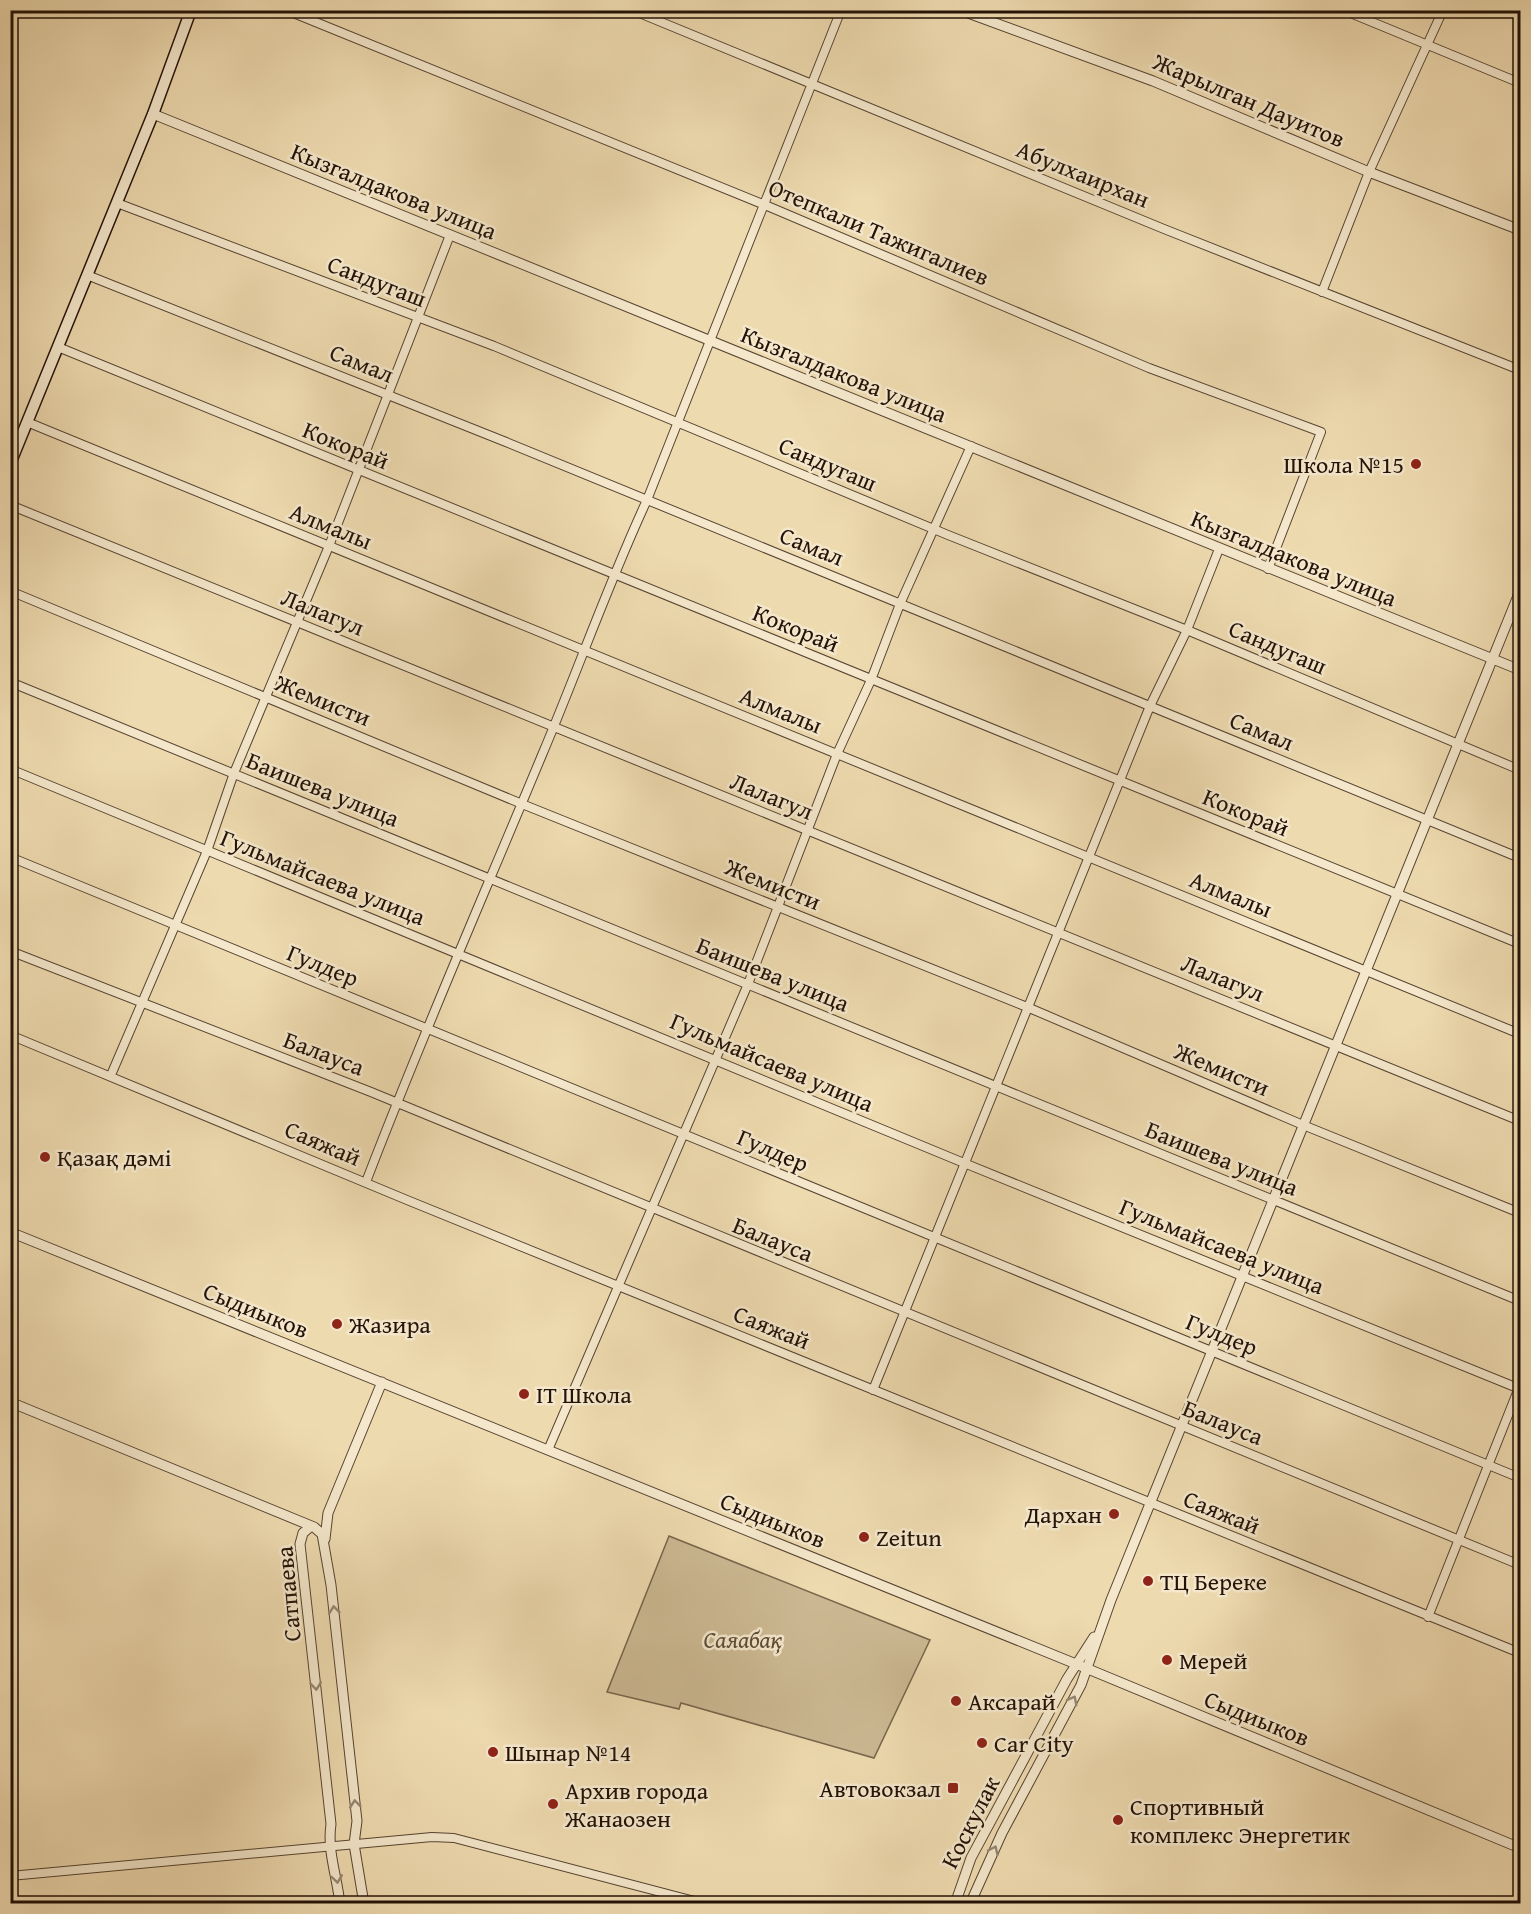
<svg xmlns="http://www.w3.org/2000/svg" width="1531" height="1914" font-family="'Gentium Book Plus',serif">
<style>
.green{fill:#cbb892;stroke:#77654c;stroke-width:1.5}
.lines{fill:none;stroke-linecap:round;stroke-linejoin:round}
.minor-casing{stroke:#564431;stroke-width:10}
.tertiary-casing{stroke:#564431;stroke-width:11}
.secondary-casing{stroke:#231207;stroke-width:13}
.minor{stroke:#f4e7cb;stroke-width:8}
.tertiary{stroke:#f4e7cb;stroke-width:9}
.secondary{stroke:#f4e7cb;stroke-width:10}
.oneway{stroke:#968773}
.poi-dot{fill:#8f2418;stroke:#f4e7cb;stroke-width:2}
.labels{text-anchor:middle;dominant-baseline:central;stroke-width:5;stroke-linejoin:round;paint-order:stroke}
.street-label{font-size:24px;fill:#231207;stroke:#f4e7cb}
.poi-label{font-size:24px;fill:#231207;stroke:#f4e7cb;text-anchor:start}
.park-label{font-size:24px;font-style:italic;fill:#5e4c38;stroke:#f4e7cb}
</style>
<rect width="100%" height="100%" fill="#eedaaf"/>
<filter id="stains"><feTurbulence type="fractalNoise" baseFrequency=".00333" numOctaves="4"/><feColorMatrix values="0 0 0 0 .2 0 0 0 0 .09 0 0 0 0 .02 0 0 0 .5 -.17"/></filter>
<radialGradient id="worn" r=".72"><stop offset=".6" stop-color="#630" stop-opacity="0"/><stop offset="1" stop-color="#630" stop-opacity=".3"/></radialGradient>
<path class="green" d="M 669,1536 L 930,1640 L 874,1758 L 681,1703 L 679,1709 L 607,1692 Z"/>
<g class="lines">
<g class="minor-casing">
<path id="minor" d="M 286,10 L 765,205 L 1149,368 L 1321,432 L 1268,569
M 632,10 L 1164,229 L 1520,370
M 1343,10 L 1520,83
M 117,203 L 494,346 L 948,535 L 1187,630 L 1520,770
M 87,275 L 506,442 L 1520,858
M 1322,292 L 1369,172 L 1443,10
M 58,347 L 1520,944
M 27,422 L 1520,1034
M 10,505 L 1520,1121
M 10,591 L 522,804 L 1027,1007 L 1303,1125 L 1520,1213
M 10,682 L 1520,1301
M 10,769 L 964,1163 L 1520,1389
M 10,857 L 1520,1478
M 10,951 L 371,1092 L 1520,1565
M 10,1035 L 407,1200 L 1520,1653
M 111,1075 L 207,851 L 234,773 L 329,546 L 450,235
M 366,1182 C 421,1038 483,897 542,755 C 578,670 608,584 647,500 L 841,10
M 873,1390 L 1150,706 L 1187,630 L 1219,549
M 548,1450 L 748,984 L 837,754 L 871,680 L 900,604 L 971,446
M 1428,1617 L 1520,1385
M 10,1876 L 432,1837 L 454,1838 L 706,1904"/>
</g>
<g class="tertiary-casing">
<path id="tertiary" d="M 960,10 L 1153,81 L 1369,172 L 1520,230
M 153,114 L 1520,670
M 10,1232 L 1076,1664 L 1520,1848
M 10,1402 L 314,1527 L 322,1534 L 331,1585 L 357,1821 L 354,1844 L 364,1904
M 310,1527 L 303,1533 L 300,1544 L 331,1824 C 327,1851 337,1876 340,1904
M 325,1539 L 328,1513 L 382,1382
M 955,1904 L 971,1858 L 1067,1679 L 1094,1637
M 970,1904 L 1002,1833 L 1081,1685 L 1111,1600 L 1520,591"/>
</g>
<g class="secondary-casing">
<path id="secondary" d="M 10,464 L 153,114 L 191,10"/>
</g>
<use href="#minor" class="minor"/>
<use href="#tertiary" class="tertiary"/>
<use href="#secondary" class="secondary"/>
</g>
<defs><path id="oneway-chevron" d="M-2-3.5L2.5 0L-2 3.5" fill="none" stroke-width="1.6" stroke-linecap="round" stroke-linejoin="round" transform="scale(1.5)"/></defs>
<g class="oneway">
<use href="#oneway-chevron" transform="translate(334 1610) rotate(-96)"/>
<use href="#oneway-chevron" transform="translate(316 1686) rotate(84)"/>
<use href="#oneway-chevron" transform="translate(1073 1700) rotate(-62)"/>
<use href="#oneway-chevron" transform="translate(355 1804) rotate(-96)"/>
<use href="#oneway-chevron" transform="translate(994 1850) rotate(-65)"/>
<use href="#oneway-chevron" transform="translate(337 1879) rotate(82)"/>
</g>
<g class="poi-dot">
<circle cx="1416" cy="464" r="6"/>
<circle cx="45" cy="1157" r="6"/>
<circle cx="337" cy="1324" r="6"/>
<circle cx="524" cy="1394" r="6"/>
<circle cx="1114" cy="1514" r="6"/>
<circle cx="864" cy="1537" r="6"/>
<circle cx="1148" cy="1581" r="6"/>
<circle cx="1167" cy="1660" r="6"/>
<circle cx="956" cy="1701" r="6"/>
<circle cx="982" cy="1743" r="6"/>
<circle cx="493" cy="1752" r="6"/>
<rect x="947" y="1782" width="12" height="12" rx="3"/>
<circle cx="553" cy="1804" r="6"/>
<circle cx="1118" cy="1820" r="6"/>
</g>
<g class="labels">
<g class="street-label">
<text transform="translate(1249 100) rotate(23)">Жарылган Дауитов</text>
<text transform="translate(1083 174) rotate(22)">Абулхаирхан</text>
<text transform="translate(394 191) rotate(22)">Кызгалдакова улица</text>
<text transform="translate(879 232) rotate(23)">Отепкали Тажигалиев</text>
<text transform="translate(377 281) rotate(21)">Сандугаш</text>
<text transform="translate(362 363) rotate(22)">Самал</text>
<text transform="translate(844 374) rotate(22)">Кызгалдакова улица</text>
<text transform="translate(346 445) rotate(22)">Кокорай</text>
<text transform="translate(828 464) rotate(23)">Сандугаш</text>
<text transform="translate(331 526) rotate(22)">Алмалы</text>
<text transform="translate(812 546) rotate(22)">Самал</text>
<text transform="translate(1294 558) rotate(22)">Кызгалдакова улица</text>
<text transform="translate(323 612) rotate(22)">Лалагул</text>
<text transform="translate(796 628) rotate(22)">Кокорай</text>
<text transform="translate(1278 647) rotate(23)">Сандугаш</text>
<text transform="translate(323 700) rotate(22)">Жемисти</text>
<text transform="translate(781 710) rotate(22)">Алмалы</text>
<text transform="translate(1262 731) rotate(22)">Самал</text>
<text transform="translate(323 789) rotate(22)">Баишева улица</text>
<text transform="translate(772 796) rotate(22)">Лалагул</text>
<text transform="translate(1246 812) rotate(22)">Кокорай</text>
<text transform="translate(323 877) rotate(22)">Гульмайсаева улица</text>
<text transform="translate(773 884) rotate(22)">Жемисти</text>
<text transform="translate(1231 894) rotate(22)">Алмалы</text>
<text transform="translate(323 965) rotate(22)">Гулдер</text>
<text transform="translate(773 974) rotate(22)">Баишева улица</text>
<text transform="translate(1223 978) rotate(22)">Лалагул</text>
<text transform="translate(324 1053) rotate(21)">Балауса</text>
<text transform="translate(772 1062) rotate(23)">Гульмайсаева улица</text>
<text transform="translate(1222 1069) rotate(23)">Жемисти</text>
<text transform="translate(323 1143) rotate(23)">Саяжай</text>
<text transform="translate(773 1150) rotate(23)">Гулдер</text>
<text transform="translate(1222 1158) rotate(22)">Баишева улица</text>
<text transform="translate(773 1239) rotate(22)">Балауса</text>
<text transform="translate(1222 1246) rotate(22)">Гульмайсаева улица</text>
<text transform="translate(256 1310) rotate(22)">Сыдиыков</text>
<text transform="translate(772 1327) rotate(22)">Саяжай</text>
<text transform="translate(1222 1334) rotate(22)">Гулдер</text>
<text transform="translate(1223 1422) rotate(22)">Балауса</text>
<text transform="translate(1222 1512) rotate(22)">Саяжай</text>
<text transform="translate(773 1520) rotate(22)">Сыдиыков</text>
<text transform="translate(288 1594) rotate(-95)">Сатпаева</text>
<text transform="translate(1257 1718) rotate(22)">Сыдиыков</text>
<text transform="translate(970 1822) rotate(-63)">Коскулак</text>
</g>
<g class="poi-label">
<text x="1404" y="464" text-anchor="end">Школа №15</text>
<text x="57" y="1157">Қазақ дәмі</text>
<text x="349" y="1324">Жазира</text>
<text x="536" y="1394">IT Школа</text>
<text x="1102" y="1514" text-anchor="end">Дархан</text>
<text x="876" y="1537">Zeitun</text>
<text x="1160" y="1581">ТЦ Береке</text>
<text x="1179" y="1660">Мерей</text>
<text x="968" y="1701">Аксарай</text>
<text x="994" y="1743">Car City</text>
<text x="505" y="1752">Шынар №14</text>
<text x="941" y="1788" text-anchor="end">Автовокзал</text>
<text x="565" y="1790">Архив города<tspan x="565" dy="28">Жанаозен</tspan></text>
<text x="1130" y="1806">Спортивный<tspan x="1130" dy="28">комплекс Энергетик</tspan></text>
</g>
<g class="park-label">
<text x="743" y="1639">Саяабақ</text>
</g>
</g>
<rect width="1531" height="1914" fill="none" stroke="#eedaaf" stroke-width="36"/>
<rect x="12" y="12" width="1507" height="1890" fill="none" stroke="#231207" stroke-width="3"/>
<rect x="18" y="18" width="1495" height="1878" fill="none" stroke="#231207" stroke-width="1.5"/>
<rect width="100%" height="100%" filter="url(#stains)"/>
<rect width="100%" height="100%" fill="url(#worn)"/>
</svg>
